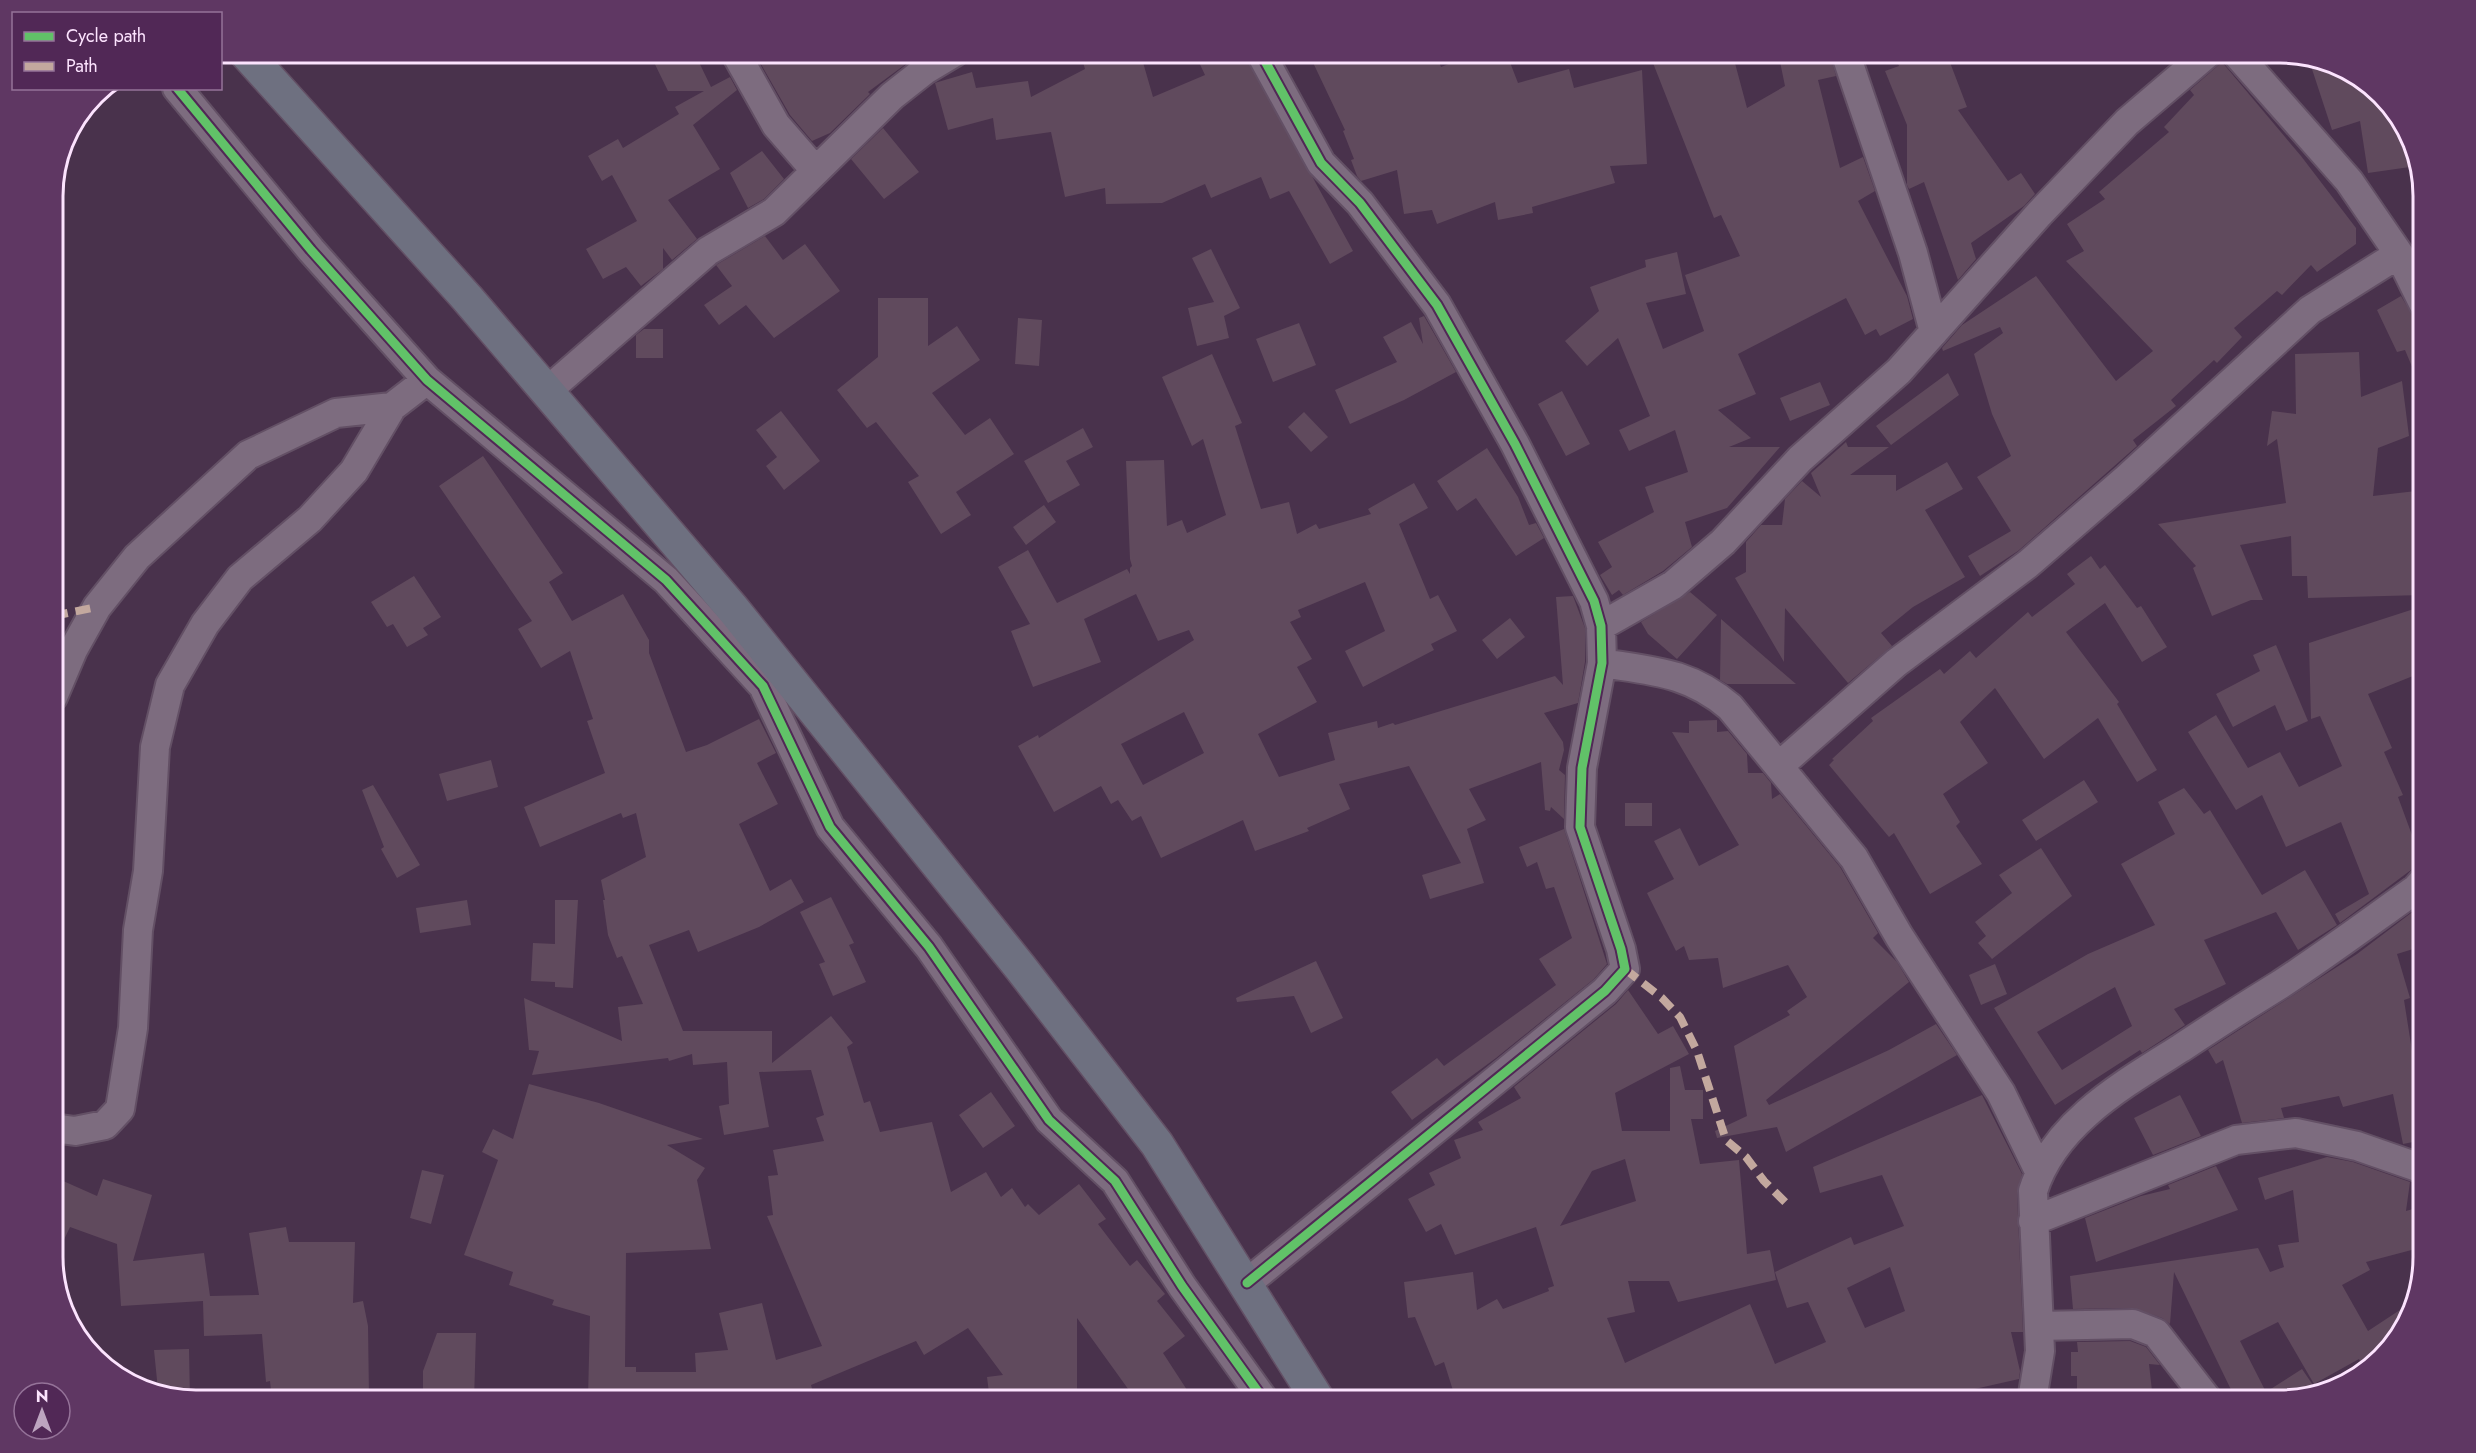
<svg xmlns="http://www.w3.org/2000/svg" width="2476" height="1453" font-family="Jost,sans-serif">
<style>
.building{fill:#604a5d;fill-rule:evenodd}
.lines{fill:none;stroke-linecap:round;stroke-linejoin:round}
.minor-casing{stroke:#635065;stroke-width:32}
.highway-casing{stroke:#635065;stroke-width:36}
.minor{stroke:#7d6c7f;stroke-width:28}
.highway{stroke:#6e7080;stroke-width:33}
.quiet{stroke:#c3a89e;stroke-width:8;stroke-dasharray:15 8;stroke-linecap:butt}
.cycleway-casing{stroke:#512856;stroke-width:13}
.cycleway{stroke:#61c268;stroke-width:9}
.rim{fill:none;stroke:#fce3fe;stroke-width:3}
</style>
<rect width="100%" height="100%" fill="#49324c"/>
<path class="building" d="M 649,52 L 694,52 L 711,87 L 730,77 L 737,90 L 693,125 L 720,169 L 668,200 L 697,239 L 672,260 L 663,248 L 663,269 L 641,286 L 626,267 L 603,279 L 586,249 L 637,221 L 612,175 L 602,181 L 588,156 L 618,139 L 623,148 L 679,114 L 675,107 L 704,91 L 668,91 Z
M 754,52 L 922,52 L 868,92 L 870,94 L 830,133 L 812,141 L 790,115 Z
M 1080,52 L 1140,52 L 1153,97 L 1205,75 L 1194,52 L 1244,52 L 1353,251 L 1330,264 L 1289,191 L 1270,199 L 1261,177 L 1211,198 L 1205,184 L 1162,203 L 1106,204 L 1105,188 L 1065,197 L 1051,132 L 996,140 L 993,118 L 948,130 L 935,83 L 938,82 L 972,72 L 976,88 L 1028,81 L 1031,97 L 1085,69 Z
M 1308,52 L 1435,52 L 1441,67 L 1479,52 L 1506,52 L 1518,83 L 1569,69 L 1574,88 L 1642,70 L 1647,164 L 1610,166 L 1615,183 L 1532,207 L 1533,213 L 1498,220 L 1495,202 L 1437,224 L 1432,210 L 1404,214 L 1397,170 L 1361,181 L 1357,176 L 1351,160 L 1354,159 L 1343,131 L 1345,130 Z
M 1692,52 L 1732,52 L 1747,108 L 1785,86 L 1778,52 L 1829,52 L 1836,76 L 1818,80 L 1840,168 L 1863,157 L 1875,191 L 1858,201 L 1907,296 L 1913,319 L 1880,336 L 1876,329 L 1865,335 L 1846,298 L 1738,354 L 1756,394 L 1718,410 L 1751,438 L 1729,447 L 1780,447 L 1727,508 L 1685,522 L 1692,547 L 1663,571 L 1623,595 L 1619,590 L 1612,595 L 1600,575 L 1612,567 L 1598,542 L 1654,512 L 1645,487 L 1688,472 L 1675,430 L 1629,451 L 1619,430 L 1650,416 L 1618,338 L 1587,366 L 1565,341 L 1599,311 L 1590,287 L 1646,267 L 1645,260 L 1677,252 L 1686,294 L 1646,303 L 1663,349 L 1704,331 L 1685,275 L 1740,256 L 1721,215 L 1714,218 L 1653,63 Z
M 1912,52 L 1946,52 L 1967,107 L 1958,110 L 2008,181 L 2021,173 L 2035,194 L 2024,206 L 1971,243 L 1976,259 L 1958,280 L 1924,182 L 1909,189 L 1907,185 L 1907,125 L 1885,71 L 1899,66 L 1896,59 Z
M 2309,60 L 2352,72 L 2404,124 L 2417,166 L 2368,173 L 2360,121 L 2332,130 Z
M 2222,62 L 2301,156 L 2356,228 L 2356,244 L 2317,272 L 2311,265 L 2282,295 L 2277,291 L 2234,328 L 2242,337 L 2217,363 L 2214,360 L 2171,400 L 2176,406 L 2133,440 L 2137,446 L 2018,551 L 1980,576 L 1968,556 L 2011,531 L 1977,477 L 2011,456 L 1992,414 L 1974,354 L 2003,333 L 2000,327 L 1943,351 L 1942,348 L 1962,325 L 2036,276 L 2116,381 L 2153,351 L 2066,261 L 2084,251 L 2067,224 L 2105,199 L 2099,192 L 2169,132 L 2164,127 L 2194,95 L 2190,90 Z
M 883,128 L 919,172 L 884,199 L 851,159 Z
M 762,151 L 784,179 L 764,199 L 748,208 L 730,173 Z
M 765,236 L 783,260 L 805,244 L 840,291 L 774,338 L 746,305 L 719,325 L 704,305 L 732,286 L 716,265 Z
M 1211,249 L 1240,308 L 1224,316 L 1229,338 L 1197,346 L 1188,308 L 1214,302 L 1192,258 Z
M 2401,296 L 2413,316 L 2423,319 L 2423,393 L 2405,350 L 2397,352 L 2377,310 Z
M 878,298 L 928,298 L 928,346 L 957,326 L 980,360 L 932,393 L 965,435 L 990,418 L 1014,454 L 956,492 L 971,515 L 941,534 L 908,482 L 919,476 L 876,422 L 867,428 L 837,390 L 878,357 Z
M 1424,316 L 1456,372 L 1404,400 L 1350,424 L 1335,390 L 1397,362 L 1383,337 L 1411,322 L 1423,344 L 1419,318 Z
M 1018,318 L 1042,320 L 1039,366 L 1015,364 Z
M 1299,323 L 1316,365 L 1273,382 L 1256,339 Z
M 644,329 L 663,329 L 663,358 L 636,358 L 636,335 Z
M 2359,352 L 2361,397 L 2402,381 L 2409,436 L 2378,448 L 2373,496 L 2416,491 L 2423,555 L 2423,595 L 2308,598 L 2307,576 L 2292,576 L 2291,536 L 2240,545 L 2263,600 L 2251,600 L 2212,616 L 2193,568 L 2196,566 L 2158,524 L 2286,503 L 2277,439 L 2267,446 L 2272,411 L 2296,414 L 2295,354 Z
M 1212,354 L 1242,423 L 1235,426 L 1261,509 L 1289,502 L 1297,534 L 1316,524 L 1319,529 L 1371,514 L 1368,509 L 1414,483 L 1428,508 L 1399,524 L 1430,599 L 1438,595 L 1457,631 L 1431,644 L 1434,650 L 1363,687 L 1345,651 L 1385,631 L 1365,582 L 1298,610 L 1301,617 L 1290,622 L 1312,659 L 1297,667 L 1317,702 L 1258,734 L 1279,777 L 1335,760 L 1328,733 L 1377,721 L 1378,728 L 1393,723 L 1395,725 L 1555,676 L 1563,685 L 1556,597 L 1573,596 L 1585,628 L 1585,662 L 1578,703 L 1544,713 L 1563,742 L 1564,750 L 1559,770 L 1565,775 L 1564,819 L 1551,807 L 1550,811 L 1545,810 L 1541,762 L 1469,789 L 1486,820 L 1467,829 L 1484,883 L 1430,899 L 1422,875 L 1461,863 L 1409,766 L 1339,784 L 1350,809 L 1307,828 L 1309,831 L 1255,851 L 1243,820 L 1161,858 L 1141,816 L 1132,821 L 1118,800 L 1111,804 L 1101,786 L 1054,812 L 1018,746 L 1038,735 L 1039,738 L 1194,640 L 1189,630 L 1158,641 L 1136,594 L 1084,619 L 1101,662 L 1033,687 L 1011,631 L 1030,624 L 998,567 L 1028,550 L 1057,603 L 1127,569 L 1130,574 L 1130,568 L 1132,566 L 1130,559 L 1126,461 L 1164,460 L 1167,526 L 1182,520 L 1187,533 L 1226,515 L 1203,439 L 1192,446 L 1162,377 ZM 1184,712 L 1204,753 L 1143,785 L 1121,744 Z
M 1948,373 L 1959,395 L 1891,445 L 1876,426 Z
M 1820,382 L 1830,405 L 1790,421 L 1780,398 Z
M 1562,391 L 1590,444 L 1566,456 L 1538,404 Z
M 781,411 L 820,461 L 784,490 L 766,466 L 777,457 L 756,430 Z
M 1304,412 L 1328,437 L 1311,452 L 1288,427 Z
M 1083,428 L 1093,447 L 1066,461 L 1080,485 L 1048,503 L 1024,461 Z
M 1846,442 L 1848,447 L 1889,447 L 1850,475 L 1896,475 L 1896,491 L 1947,462 L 1963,489 L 1925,510 L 1965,577 L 1913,607 L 1881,633 L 1892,646 L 1848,683 L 1785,608 L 1784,662 L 1735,578 L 1746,572 L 1746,542 L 1761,525 L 1782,525 L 1785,499 L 1802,481 L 1821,497 L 1811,473 Z
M 1487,448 L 1518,497 L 1529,525 L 1536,523 L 1544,538 L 1516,556 L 1476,498 L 1457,511 L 1437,481 Z
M 483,456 L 563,573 L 549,582 L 572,621 L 623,594 L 649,640 L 649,653 L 686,752 L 707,745 L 759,719 L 776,753 L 757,763 L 778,804 L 739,824 L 770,891 L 791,879 L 804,902 L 759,927 L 698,952 L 689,930 L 649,945 L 683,1031 L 772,1031 L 772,1063 L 831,1016 L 853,1043 L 847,1047 L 864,1103 L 870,1101 L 880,1132 L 932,1122 L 951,1192 L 986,1172 L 1001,1197 L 1012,1188 L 1025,1207 L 1028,1204 L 1039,1215 L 1079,1184 L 1106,1219 L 1098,1224 L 1130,1266 L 1137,1260 L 1165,1294 L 1157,1301 L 1185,1336 L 1163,1353 L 1189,1393 L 1131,1393 L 1077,1318 L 1077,1393 L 1035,1393 L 1036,1401 L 990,1401 L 987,1377 L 1003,1375 L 968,1328 L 924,1355 L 916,1341 L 811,1385 L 814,1396 L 799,1401 L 588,1398 L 590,1316 L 552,1305 L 554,1300 L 509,1285 L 513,1272 L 464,1255 L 498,1160 L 482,1152 L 493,1129 L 513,1139 L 529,1084 L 599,1103 L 703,1139 L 667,1145 L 705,1168 L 697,1180 L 711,1249 L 626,1253 L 625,1367 L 636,1367 L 636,1372 L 696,1372 L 695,1353 L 728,1350 L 719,1313 L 762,1303 L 776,1360 L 822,1346 L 767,1216 L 773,1215 L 768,1176 L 778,1175 L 773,1150 L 824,1141 L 816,1118 L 824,1115 L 811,1070 L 759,1072 L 769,1127 L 724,1135 L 719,1106 L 729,1104 L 727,1062 L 693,1065 L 692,1054 L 669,1061 L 668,1058 L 532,1075 L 539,1051 L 529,1050 L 524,998 L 622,1041 L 618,1007 L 643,1004 L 622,956 L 617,958 L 608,935 L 603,900 L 605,900 L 601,880 L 646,857 L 636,813 L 623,818 L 621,813 L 540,847 L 524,807 L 605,773 L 587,721 L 593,719 L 570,651 L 541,668 L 518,629 L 532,621 L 439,486 Z
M 1044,505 L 1056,522 L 1026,545 L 1013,527 Z
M 2091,556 L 2100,569 L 2105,565 L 2137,608 L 2141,606 L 2167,647 L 2142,662 L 2105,603 L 2066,632 L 2119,702 L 2117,704 L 2157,770 L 2137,782 L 2098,718 L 2044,759 L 1995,688 L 1960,722 L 1988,763 L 1943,794 L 1960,822 L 1956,826 L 1982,864 L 1930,894 L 1894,833 L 1889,837 L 1829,765 L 1834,760 L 1832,759 L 1873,721 L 1871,718 L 1940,669 L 1944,674 L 1970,651 L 1976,658 L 2028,612 L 2032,617 L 2075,584 L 2067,574 Z
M 414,576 L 441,617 L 423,628 L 428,635 L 407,647 L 393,624 L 387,627 L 371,602 Z
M 1690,592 L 1717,615 L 1677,659 L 1648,634 L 1641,622 Z
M 2423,606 L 2423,672 L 2368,694 L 2392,748 L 2384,752 L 2403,795 L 2398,797 L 2423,865 L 2411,870 L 2340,923 L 2335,914 L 2369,894 L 2341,822 L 2286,847 L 2262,795 L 2236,810 L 2188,732 L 2216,715 L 2248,768 L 2280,752 L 2299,787 L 2342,766 L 2320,716 L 2311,719 L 2309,643 Z
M 1510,618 L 1525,637 L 1497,659 L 1482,640 Z
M 1721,619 L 1796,684 L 1727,684 L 1720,680 Z
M 2276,645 L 2308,721 L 2286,731 L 2275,705 L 2233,727 L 2216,694 L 2260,671 L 2253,655 Z
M 1717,720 L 1717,732 L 1728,731 L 1747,754 L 1748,773 L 1763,773 L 1771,783 L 1772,799 L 1780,794 L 1840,867 L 1878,933 L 1873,938 L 1897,962 L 1909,982 L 1766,1100 L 1769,1105 L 1889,1050 L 1936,1024 L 1957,1055 L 1786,1152 L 1777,1127 L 1717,1138 L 1715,1131 L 1747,1116 L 1734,1046 L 1790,1015 L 1787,1011 L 1807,997 L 1788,965 L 1723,988 L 1718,958 L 1689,960 L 1684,946 L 1676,951 L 1647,893 L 1674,879 L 1654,841 L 1680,828 L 1699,866 L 1739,845 L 1672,732 L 1689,733 L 1689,721 Z
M 491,760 L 498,787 L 447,801 L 439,774 Z
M 2084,780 L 2098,802 L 2036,841 L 2022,820 Z
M 373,785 L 420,865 L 397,878 L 381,849 L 384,847 L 362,790 Z
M 2184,788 L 2204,814 L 2210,810 L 2262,895 L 2305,870 L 2337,925 L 2298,950 L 2276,912 L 2204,940 L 2226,984 L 2174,1009 L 2185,1025 L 2142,1053 L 2140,1050 L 2055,1105 L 1994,1008 L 2088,954 L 2155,925 L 2121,864 L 2175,834 L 2158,802 ZM 2115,987 L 2132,1026 L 2062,1070 L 2037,1032 Z
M 1625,803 L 1652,803 L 1652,826 L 1625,826 Z
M 1564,829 L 1607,964 L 1594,979 L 1496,1058 L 1412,1120 L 1391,1092 L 1437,1058 L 1444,1066 L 1556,985 L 1539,959 L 1572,938 L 1554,887 L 1546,889 L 1537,862 L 1527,867 L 1519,847 Z
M 2041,848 L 2072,896 L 1992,959 L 1978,943 L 1986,936 L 1975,922 L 2012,893 L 1999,875 Z
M 831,897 L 854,943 L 849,945 L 866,982 L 833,996 L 819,964 L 825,962 L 800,912 Z
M 467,900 L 471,925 L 420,933 L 416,908 Z
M 555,900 L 578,900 L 573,988 L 555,987 L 555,982 L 531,981 L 533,943 L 555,944 Z
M 2415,910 L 2423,926 L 2423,946 L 2397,954 L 2410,998 L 2404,1000 L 2416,1076 L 2423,1075 L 2423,1140 L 2403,1144 L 2393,1094 L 2343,1107 L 2339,1096 L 2281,1108 L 2284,1118 L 2242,1123 L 2223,1060 L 2216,1064 L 2208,1050 L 2357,954 Z
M 1316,961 L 1343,1018 L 1311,1033 L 1294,996 L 1237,1002 L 1236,998 Z
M 1995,964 L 2007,994 L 1981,1005 L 1969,975 Z
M 1628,990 L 1658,1034 L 1673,1026 L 1689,1054 L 1615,1093 L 1622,1131 L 1670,1131 L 1670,1068 L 1680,1066 L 1685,1090 L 1703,1090 L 1703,1119 L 1691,1119 L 1700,1164 L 1739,1160 L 1747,1254 L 1770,1250 L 1776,1280 L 1678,1302 L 1669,1281 L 1628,1281 L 1635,1312 L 1607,1318 L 1625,1363 L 1750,1304 L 1775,1364 L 1826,1342 L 1808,1302 L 1787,1308 L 1775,1272 L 1851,1237 L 1854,1245 L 1904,1226 L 1882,1175 L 1820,1193 L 1813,1167 L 1982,1095 L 2022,1174 L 2017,1192 L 2023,1332 L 2011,1332 L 2020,1371 L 2019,1379 L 1926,1400 L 1456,1400 L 1444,1362 L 1435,1366 L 1415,1317 L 1408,1318 L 1404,1282 L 1473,1272 L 1477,1310 L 1497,1299 L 1503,1309 L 1549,1291 L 1548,1288 L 1554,1286 L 1536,1227 L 1455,1255 L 1441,1224 L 1426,1232 L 1408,1199 L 1435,1185 L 1429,1173 L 1461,1158 L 1454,1140 L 1483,1130 L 1478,1122 L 1521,1098 L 1514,1087 L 1616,1004 ZM 1625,1159 L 1636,1201 L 1560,1226 L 1592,1171 ZM 1890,1267 L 1905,1311 L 1865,1328 L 1847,1288 Z
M 991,1092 L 1015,1126 L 983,1148 L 959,1115 Z
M 2180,1095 L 2201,1136 L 2153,1155 L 2134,1118 Z
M 2327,1157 L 2353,1162 L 2410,1182 L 2406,1211 L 2423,1206 L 2423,1247 L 2366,1262 L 2370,1270 L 2342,1285 L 2368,1331 L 2412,1302 L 2404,1329 L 2364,1369 L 2359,1359 L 2314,1384 L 2278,1322 L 2240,1341 L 2266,1392 L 2302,1369 L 2317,1391 L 2281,1400 L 2236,1400 L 2174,1272 L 2170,1324 L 2162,1318 L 2133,1308 L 2073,1309 L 2070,1276 L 2258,1248 L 2270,1272 L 2284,1267 L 2278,1245 L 2299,1242 L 2293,1190 L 2265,1200 L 2258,1178 Z
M 2216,1166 L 2238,1210 L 2096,1262 L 2085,1218 L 2141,1196 L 2170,1189 L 2168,1185 Z
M 422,1170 L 444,1175 L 431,1224 L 410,1218 Z
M 103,1179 L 152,1195 L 133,1261 L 204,1253 L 210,1296 L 259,1295 L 249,1233 L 286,1227 L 289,1242 L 355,1242 L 353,1303 L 363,1301 L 368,1326 L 369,1397 L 272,1401 L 270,1381 L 266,1382 L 262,1334 L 204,1336 L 203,1301 L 121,1306 L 117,1244 L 70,1227 L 53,1263 L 53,1196 L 61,1180 L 97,1196 Z
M 437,1333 L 476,1333 L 474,1401 L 423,1401 L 423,1371 Z
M 2130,1341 L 2146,1347 L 2160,1365 L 2149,1364 L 2152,1391 L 2150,1400 L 2077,1400 L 2077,1376 L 2071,1376 L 2071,1352 L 2078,1352 L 2077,1342 Z
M 189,1349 L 190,1399 L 158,1390 L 154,1350 Z"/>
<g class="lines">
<g class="minor-casing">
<path id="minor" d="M 735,52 L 776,125 L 815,170
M 1845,52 L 1913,253 L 1934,332
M 2235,52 L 2349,181 L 2399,254 L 2423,303
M 177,88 L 311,250 L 427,380 L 666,580 L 763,686 L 830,827 L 929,947 L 1049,1120 L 1115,1181 L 1182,1286 L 1264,1400
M 546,392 L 708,251 L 774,212 L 892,96 L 925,70 L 955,52
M 1601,626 L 1673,585 L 1723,542 L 1800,459 L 1899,371 L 2039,214 L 2127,122 L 2209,52
M 1602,663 C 1653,671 1689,672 1730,707 L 1854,858 L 1899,936 L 2001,1093 L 2039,1171
M 53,697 L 73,650 L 97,607 L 137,557 L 248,455 L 336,413 L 392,407
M 1779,766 L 1896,663 L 2028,564 L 2127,478 L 2310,310 L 2399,254
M 53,1128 L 75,1131 L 105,1125 L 120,1109 L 133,1028 L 138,930 L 148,871 L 155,747 L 170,685 L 205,624 L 240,578 L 310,519 L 354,471 L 392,407 L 427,380
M 2033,1221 L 2236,1140 L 2296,1133 L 2357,1146 L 2423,1169
M 1247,1283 L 1605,991 L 1625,969 L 1621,949 L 1580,827 L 1582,768 L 1602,663 L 1601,626 L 1594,601 L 1515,444 L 1437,305 L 1360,203 L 1321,163 L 1260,52
M 2039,1326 L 2133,1324 L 2156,1333 L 2208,1400
M 2032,1400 L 2040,1351 L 2033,1191 C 2054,1123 2124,1084 2181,1048 C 2214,1026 2247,1005 2281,984 C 2327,954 2371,921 2416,889 L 2423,881"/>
</g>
<g class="highway-casing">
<path id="highway" d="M 245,52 L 467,298 L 733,609 L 1020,967 L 1157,1144 L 1318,1400"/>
</g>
<use href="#minor" class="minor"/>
<use href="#highway" class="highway"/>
<path class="quiet" d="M 53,616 L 97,607
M 1625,969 L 1662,998 L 1680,1017 L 1697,1051 L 1726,1140 L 1746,1157 L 1764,1181 L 1786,1203"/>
<g class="cycleway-casing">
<path id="cycleway" d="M 177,88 L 311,250 L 427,380 L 666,580 L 763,686 L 830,827 L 929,947 L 1049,1120 L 1115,1181 L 1182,1286 L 1264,1400
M 1247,1283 L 1605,991 L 1625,969 L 1621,949 L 1580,827 L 1582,768 L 1602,663 L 1601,626 L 1594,601 L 1515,444 L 1437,305 L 1360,203 L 1321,163 L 1260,52"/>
</g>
<use href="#cycleway" class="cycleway"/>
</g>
<path d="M0 0H2476V1453H0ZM196 63H2280A133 133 0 0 1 2413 196V1257A133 133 0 0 1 2280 1390H196A133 133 0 0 1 63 1257V196A133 133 0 0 1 196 63Z" fill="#5f3763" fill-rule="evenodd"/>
<path class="rim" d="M196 63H2280A133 133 0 0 1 2413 196V1257A133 133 0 0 1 2280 1390H196A133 133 0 0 1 63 1257V196A133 133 0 0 1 196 63Z"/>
<rect x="12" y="12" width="210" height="78" fill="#512856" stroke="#957399" stroke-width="1.5"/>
<rect x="24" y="32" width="30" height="9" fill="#61c268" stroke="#957399" stroke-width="1.5"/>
<text x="66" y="42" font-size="18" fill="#fce3fe">Cycle path</text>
<rect x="24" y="62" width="30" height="9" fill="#c3a89e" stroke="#957399" stroke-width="1.5"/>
<text x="66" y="72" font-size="18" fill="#fce3fe">Path</text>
<g transform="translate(42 1411)"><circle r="28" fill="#512856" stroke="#957399" stroke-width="1.5"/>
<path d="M0-4.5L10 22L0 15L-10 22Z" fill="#bda5c0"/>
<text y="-9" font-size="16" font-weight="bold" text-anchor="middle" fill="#fce3fe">N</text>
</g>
</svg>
